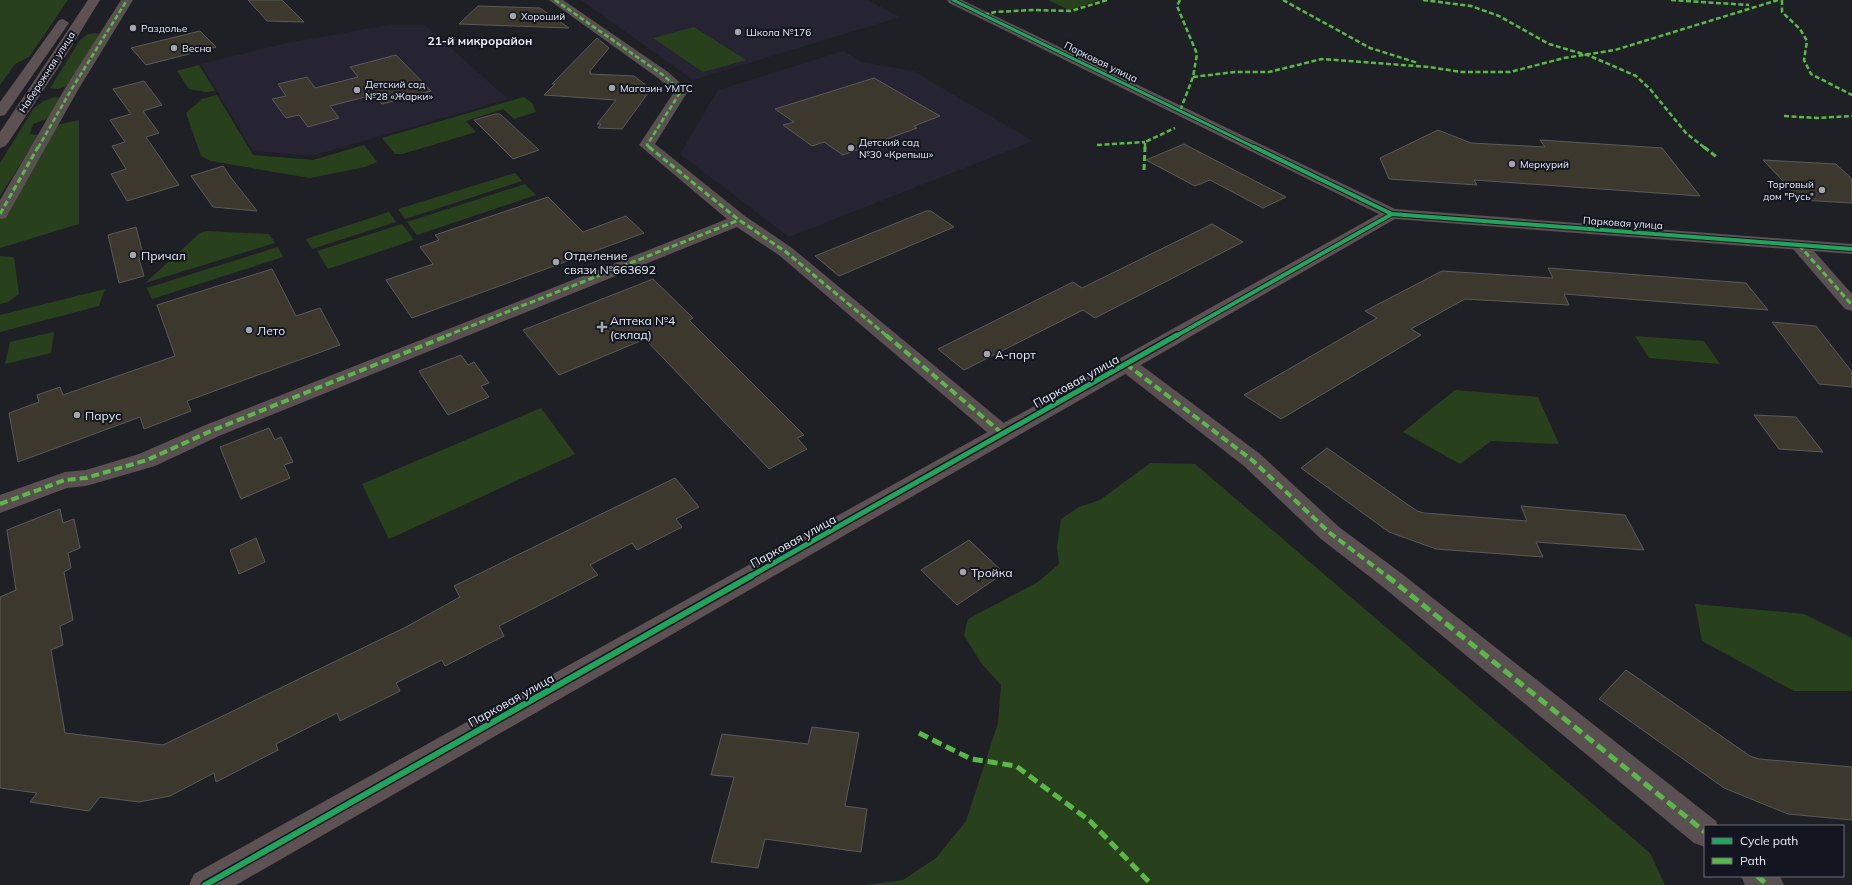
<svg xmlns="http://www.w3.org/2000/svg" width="1852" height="885" font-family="Mulish,sans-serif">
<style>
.education{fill:#262332}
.green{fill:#29401c}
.building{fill:#3d382e;stroke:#5b5a5a}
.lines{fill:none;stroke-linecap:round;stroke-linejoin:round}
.street{fill:#5a5052;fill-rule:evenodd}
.secondary{fill:#5d5153;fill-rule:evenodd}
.quiet-far3{stroke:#58b947;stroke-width:2.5;stroke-dasharray:5 2.5;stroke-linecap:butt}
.quiet-far2{stroke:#58b947;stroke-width:3;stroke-dasharray:6 3;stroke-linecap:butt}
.quiet-far1{stroke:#58b947;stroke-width:4;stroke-dasharray:8 4;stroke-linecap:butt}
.quiet{stroke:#58b947;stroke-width:5;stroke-dasharray:10 5;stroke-linecap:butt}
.cycleway-far3-casing{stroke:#131620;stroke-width:4.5}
.cycleway-far2-casing{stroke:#131620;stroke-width:6}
.cycleway-far1-casing{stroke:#131620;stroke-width:8}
.cycleway-casing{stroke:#131620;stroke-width:9}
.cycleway-far3{stroke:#20a55d;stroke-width:3}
.cycleway-far2{stroke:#20a55d;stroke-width:4}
.cycleway-far1{stroke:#20a55d;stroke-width:5}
.cycleway{stroke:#20a55d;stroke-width:6}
.poi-dot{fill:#a3a5ab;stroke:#131620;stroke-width:1.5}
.labels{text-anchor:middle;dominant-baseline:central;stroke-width:4;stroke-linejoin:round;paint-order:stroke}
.far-poi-label{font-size:10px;fill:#eaecf3;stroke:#131620;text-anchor:start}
.far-street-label{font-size:10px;fill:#eaecf3;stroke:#131620}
.far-quarter-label{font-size:12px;font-weight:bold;fill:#eaecf3;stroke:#131620}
.poi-label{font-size:12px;fill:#eaecf3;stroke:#131620;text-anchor:start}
.street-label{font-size:12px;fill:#eaecf3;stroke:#131620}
</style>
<rect width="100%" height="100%" fill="#1f2026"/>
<path class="education" d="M 581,0 L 868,0 L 900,17 L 693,80 Z
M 389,25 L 425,25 L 508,99 L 312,156 L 253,151 L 201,64 L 286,43 Z
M 843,51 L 862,62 L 913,71 L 1033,141 L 789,237 L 680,154 L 718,90 Z"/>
<path class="green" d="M 0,0 L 68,0 L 29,57 L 15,64 L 0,85 Z
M 1048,0 L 1099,0 L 1069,10 Z
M 694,27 L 746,60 L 703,72 L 653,38 Z
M 97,33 L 101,35 L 67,86 L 58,89 L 50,88 L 80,40 L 88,34 Z
M 199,65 L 215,91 L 206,92 L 189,89 L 177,71 Z
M 217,95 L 253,155 L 313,160 L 364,145 L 377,162 L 365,167 L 310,178 L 211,161 L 201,156 L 186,113 L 202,99 Z
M 55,97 L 60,98 L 49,118 L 33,124 L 30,134 L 39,135 L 0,196 L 0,163 L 34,108 L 44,101 Z
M 524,97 L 532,103 L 536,112 L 514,119 L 503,109 L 466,121 L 476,132 L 402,154 L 395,154 L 382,138 Z
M 79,120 L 79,224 L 0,248 L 0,220 L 53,126 Z
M 515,173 L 522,181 L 405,219 L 398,209 Z
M 525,184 L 536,195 L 417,235 L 407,222 Z
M 389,212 L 396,222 L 312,249 L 306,239 Z
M 402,224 L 414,240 L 328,269 L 317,251 Z
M 206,231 L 269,234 L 275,243 L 145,283 L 200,233 Z
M 278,247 L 283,257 L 152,299 L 147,288 Z
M 0,256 L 14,257 L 19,294 L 8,302 L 0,304 Z
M 105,289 L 99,306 L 0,332 L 0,315 Z
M 54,332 L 51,353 L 5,364 L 10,342 Z
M 1635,336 L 1704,341 L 1720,364 L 1649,358 Z
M 1455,390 L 1538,397 L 1559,444 L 1491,441 L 1460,464 L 1403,432 Z
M 541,408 L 575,454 L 389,539 L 362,484 Z
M 1150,463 L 1195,464 L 1650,853 L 1665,885 L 865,885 L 903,880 L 936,858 L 966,821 L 998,723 L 1001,685 L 981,663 L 964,635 L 968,619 L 1038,582 L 1059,564 L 1057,547 L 1061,519 L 1079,507 L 1100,500 Z
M 1695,604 L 1804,614 L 1852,638 L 1852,691 L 1794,691 L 1702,641 Z"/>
<path class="building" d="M 248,0 L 282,0 L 304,22 L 267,21 Z
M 478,6 L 540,8 L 569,28 L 459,24 Z
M 200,31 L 216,47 L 146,65 L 131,48 Z
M 597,38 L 609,48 L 589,72 L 591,72 L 590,74 L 634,76 L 651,89 L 622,129 L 598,128 L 601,124 L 597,124 L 616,100 L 544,95 L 555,84 L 552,84 Z
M 396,55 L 431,91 L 382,104 L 373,95 L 330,106 L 339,118 L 308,127 L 299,115 L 286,118 L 272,99 L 286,96 L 278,84 L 307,77 L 315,88 L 358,77 L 350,67 Z
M 874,78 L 940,116 L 914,126 L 917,128 L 843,155 L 824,142 L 812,146 L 783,125 L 794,122 L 775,109 Z
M 144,81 L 162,105 L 143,111 L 159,133 L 146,137 L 179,185 L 127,201 L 111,174 L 126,169 L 112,146 L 125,142 L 110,120 L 131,114 L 113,89 Z
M 495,114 L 500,114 L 539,150 L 513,159 L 474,120 Z
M 1438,130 L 1471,143 L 1545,147 L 1540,140 L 1662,148 L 1700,196 L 1474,180 L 1477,185 L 1389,179 L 1380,158 Z
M 1184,144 L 1286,197 L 1263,208 L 1210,180 L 1195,186 L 1146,160 Z
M 1763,160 L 1836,164 L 1852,179 L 1852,203 L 1801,200 Z
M 223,166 L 232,179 L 257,211 L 213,207 L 191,176 Z
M 548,197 L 583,232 L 626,216 L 644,233 L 412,318 L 386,280 L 433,264 L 420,247 L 439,240 L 435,235 Z
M 926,211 L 931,211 L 954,227 L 839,276 L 815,256 Z
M 1212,224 L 1243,242 L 1095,318 L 1083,310 L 964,370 L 938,349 L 1073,282 L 1082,288 Z
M 136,227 L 144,258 L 139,259 L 144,276 L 119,283 L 108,235 Z
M 1548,268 L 1746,283 L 1768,310 L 1564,294 L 1569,305 L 1465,299 L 1411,329 L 1421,335 L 1281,419 L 1244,395 L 1377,318 L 1365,311 L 1442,271 L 1553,278 Z
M 272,269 L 296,316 L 320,308 L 340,345 L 187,401 L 191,411 L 144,429 L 140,417 L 18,462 L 9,413 L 39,402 L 37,395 L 60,387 L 63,395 L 175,356 L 157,305 Z
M 653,279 L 693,318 L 689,320 L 804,435 L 797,438 L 807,449 L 769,469 L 645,339 L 559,375 L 523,330 Z
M 1772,322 L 1816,326 L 1852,372 L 1852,387 L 1819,384 Z
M 461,355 L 468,365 L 474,362 L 489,383 L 481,386 L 489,397 L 448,415 L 419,371 Z
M 1754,415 L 1796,417 L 1823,452 L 1779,449 Z
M 269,428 L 275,440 L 281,437 L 293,462 L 284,465 L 290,478 L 241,499 L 220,447 Z
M 1327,448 L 1417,511 L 1424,513 L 1527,521 L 1521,506 L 1625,515 L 1644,550 L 1536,542 L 1543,557 L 1436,549 L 1389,532 L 1301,468 Z
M 675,478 L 699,507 L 676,519 L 682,527 L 637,550 L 632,543 L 590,565 L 598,575 L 499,626 L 504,636 L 445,666 L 442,660 L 396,683 L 400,691 L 340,721 L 337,713 L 276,744 L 278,750 L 216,782 L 214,773 L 170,796 L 139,802 L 100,797 L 89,811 L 30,802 L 37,793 L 0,788 L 0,597 L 16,590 L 7,530 L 60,509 L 63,523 L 74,519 L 80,548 L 68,553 L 71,568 L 64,572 L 73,620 L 60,626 L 63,645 L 51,650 L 65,733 L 163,745 L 406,627 L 460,597 L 454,586 Z
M 256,538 L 265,562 L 239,574 L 230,550 Z
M 969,540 L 1004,573 L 957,605 L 921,570 Z
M 1626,670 L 1750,756 L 1759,759 L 1852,767 L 1852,820 L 1788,814 L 1724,788 L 1599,699 Z
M 812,727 L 859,733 L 845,806 L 867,809 L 861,852 L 765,839 L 758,868 L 711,862 L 734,777 L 711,775 L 722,734 L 808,744 Z"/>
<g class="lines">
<path class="street" d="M 121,0 L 133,0 L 78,90 L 8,214 L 6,218 L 0,219 L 0,200 L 64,90 Z
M 549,0 L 563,0 L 668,72 L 686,88 L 688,91 L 655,144 L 745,216 L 792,248 L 1011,429 L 1014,434 L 1011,439 L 1003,442 L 995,439 L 780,256 L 737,227 L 219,436 L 155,466 L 86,486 L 67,488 L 0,513 L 0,495 L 65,472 L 86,470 L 139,454 L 203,426 L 727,219 L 639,145 L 674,92 L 658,78 Z
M 1799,240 L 1805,241 L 1852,294 L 1852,311 L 1845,309 L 1793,249 L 1790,245 L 1793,241 Z
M 1126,358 L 1133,359 L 1260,454 L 1339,527 L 1401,573 L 1716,821 L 1718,826 L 1705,826 L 1705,847 L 1694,843 L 1383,587 L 1321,539 L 1244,466 L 1119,369 L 1116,364 L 1119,359 Z
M 1741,876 L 1780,876 L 1784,885 L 1745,885 Z"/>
<path class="secondary" d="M 88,0 L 100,0 L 60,65 L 8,143 L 5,146 L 0,148 L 0,132 Z
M 947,0 L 962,0 L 1395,209 L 1852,244 L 1852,254 L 1395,219 L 236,885 L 189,885 L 194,874 L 1379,214 L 949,3 Z
M 63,19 L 69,23 L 5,115 L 0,116 L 0,102 L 59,20 Z"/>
<path class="quiet-far3" d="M 555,0 L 663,75 L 681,91 L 647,145 L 650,148
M 1180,0 L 1177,6 L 1197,54 L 1193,77 L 1180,111
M 1283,0 L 1370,48 L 1418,63
M 1423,0 L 1471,6 L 1499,16 L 1549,44 L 1590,56 L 1636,76 L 1650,89 L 1686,133 L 1705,148
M 1671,0 L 1749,5
M 1782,0 L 1782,12 L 1800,29 L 1807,41 L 1804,60 L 1811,74 L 1852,95
M 984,15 L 995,12 L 1033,10 L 1071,11 L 1107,0
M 1193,77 L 1235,72 L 1269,72 L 1322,59 L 1429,67 L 1462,72 L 1510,72 L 1564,58 L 1615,50 L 1778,0
M 1784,116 L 1817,118 L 1852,116
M 1097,145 L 1145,142
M 38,148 L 71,90 L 127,0
M 1145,148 L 1145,142 L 1175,128"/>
<path class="quiet-far2" d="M 649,147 L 739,220 L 786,252 L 887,336
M 1704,147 L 1718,158
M 1144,170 L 1145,147
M 0,214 L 38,147
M 1799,245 L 1852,305
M 446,336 L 739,220"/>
<path class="quiet-far1" d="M 886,335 L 1003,434
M 1126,364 L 1252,460 L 1330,533 L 1388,577
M 0,504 L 65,480 L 86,478 L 147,460 L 211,431 L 449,335"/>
<path class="quiet" d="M 1387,576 L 1705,832
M 919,733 L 971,759 L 1016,766 L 1090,821 L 1152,885
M 1757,876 L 1768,885"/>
<g class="cycleway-far3-casing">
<path id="cycleway-far3" d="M 953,0 L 1256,148"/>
</g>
<g class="cycleway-far2-casing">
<path id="cycleway-far2" d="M 1254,147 L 1392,214 L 1852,249
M 1176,336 L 1392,214"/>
</g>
<g class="cycleway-far1-casing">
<path id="cycleway-far1" d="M 749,577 L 1177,335"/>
</g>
<g class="cycleway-casing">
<path id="cycleway" d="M 205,885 L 751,576"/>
</g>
<use href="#cycleway-far3" class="cycleway-far3"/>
<use href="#cycleway-far2" class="cycleway-far2"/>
<use href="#cycleway-far1" class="cycleway-far1"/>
<use href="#cycleway" class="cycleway"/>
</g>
<g class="poi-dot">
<circle cx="513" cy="16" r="4"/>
<circle cx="133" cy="28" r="4"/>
<circle cx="738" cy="32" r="4"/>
<circle cx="174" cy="48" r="4"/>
<circle cx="612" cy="88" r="4"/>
<circle cx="357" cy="90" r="4"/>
<circle cx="851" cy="148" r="4"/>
<circle cx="1512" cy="164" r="4"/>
<circle cx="1822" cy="190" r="4"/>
<circle cx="133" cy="255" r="4"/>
<circle cx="556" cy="262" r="4"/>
<path d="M600 321h4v4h4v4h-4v4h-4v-4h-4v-4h4z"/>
<circle cx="249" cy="330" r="4"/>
<circle cx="987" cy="354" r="4"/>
<circle cx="77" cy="415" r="4"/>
<circle cx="963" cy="572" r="4"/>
</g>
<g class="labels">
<g class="far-poi-label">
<text x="521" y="16">Хороший</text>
<text x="141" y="28">Раздолье</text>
<text x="746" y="32">Школа №176</text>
<text x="182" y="48">Весна</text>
<text x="365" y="84">Детский сад<tspan x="365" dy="12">№28 «Жарки»</tspan></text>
<text x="620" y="88">Магазин УМТС</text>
<text x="859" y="142">Детский сад<tspan x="859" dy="12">№30 «Крепыш»</tspan></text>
<text x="1520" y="164">Меркурий</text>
<text x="1814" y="184" text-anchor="end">Торговый<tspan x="1814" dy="12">дом "Русь"</tspan></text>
</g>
<g class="far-street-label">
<text transform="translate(1101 62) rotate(26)">Парковая улица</text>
<text transform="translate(47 72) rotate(-57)">Набережная улица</text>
<text transform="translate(1623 223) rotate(4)">Парковая улица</text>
</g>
<g class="far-quarter-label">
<text x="480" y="40">21-й микрорайон</text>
</g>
<g class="poi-label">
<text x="141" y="255">Причал</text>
<text x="564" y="255">Отделение<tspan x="564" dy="14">связи №663692</tspan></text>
<text x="610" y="320">Аптека №4<tspan x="610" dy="14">(склад)</tspan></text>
<text x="257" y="330">Лето</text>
<text x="995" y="354">А-порт</text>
<text x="85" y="415">Парус</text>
<text x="971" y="572">Тройка</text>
</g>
<g class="street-label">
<text transform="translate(1076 381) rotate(-29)">Парковая улица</text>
<text transform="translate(793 541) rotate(-29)">Парковая улица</text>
<text transform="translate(511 700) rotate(-29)">Парковая улица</text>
</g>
</g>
<rect x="1704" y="825" width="140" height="52" fill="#131620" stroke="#696c74"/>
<rect x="1712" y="838" width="20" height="6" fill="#20a55d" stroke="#696c74"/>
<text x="1740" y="845" font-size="12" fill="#eaecf3">Cycle path</text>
<rect x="1712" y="858" width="20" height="6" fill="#58b947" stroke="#696c74"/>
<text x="1740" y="865" font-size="12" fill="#eaecf3">Path</text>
</svg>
